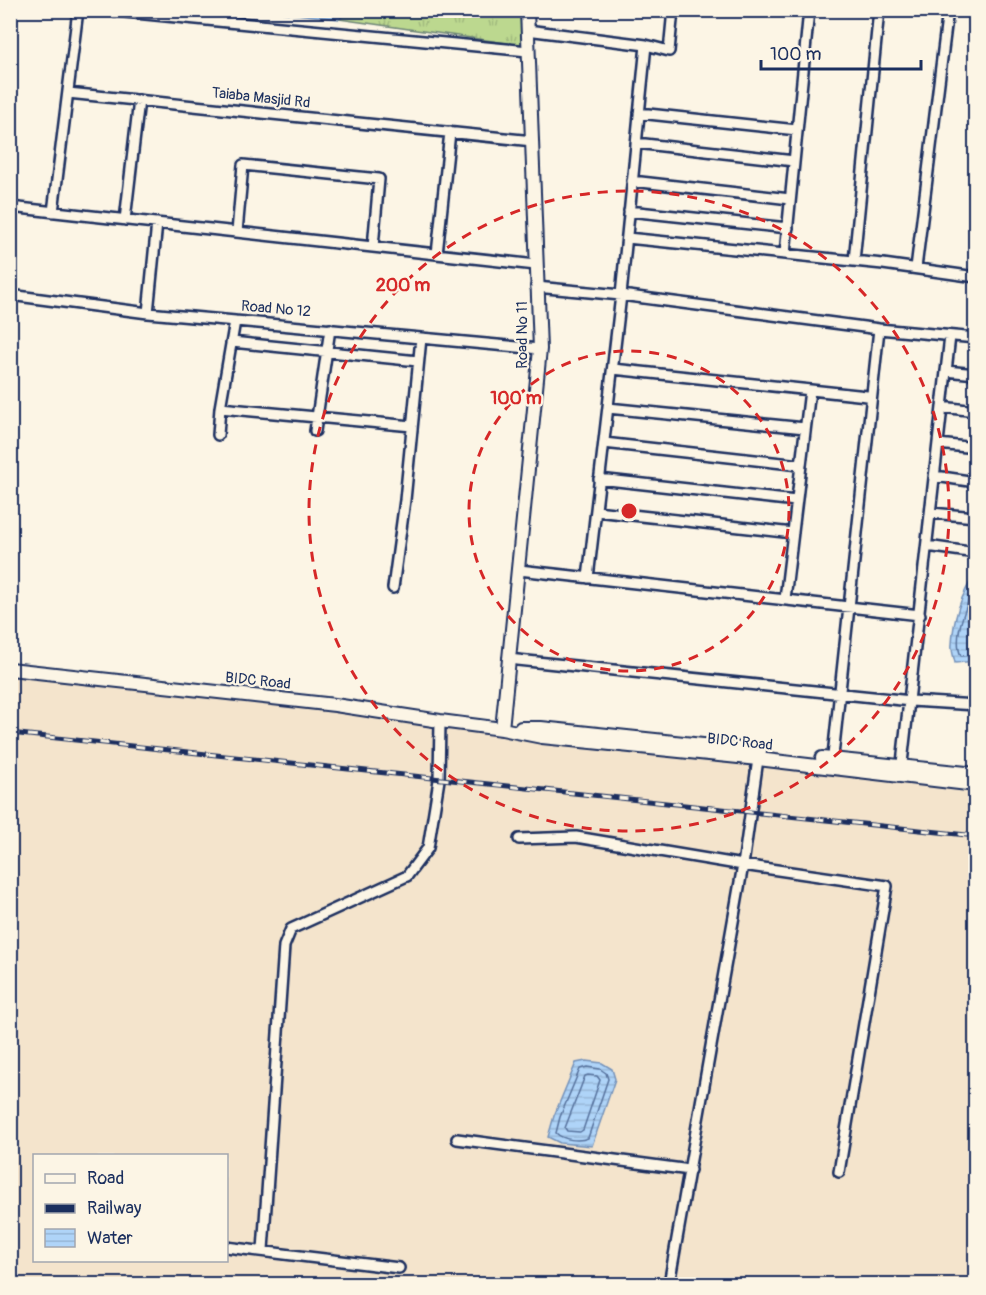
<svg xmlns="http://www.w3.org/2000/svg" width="986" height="1295" font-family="Pangolin,sans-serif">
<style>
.built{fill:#f4e4cc;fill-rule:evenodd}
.grass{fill:url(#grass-tufts);stroke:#6c8476;stroke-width:1.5}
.water{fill:url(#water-rules);stroke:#7492ba;stroke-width:1.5}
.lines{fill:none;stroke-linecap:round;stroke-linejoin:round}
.shore{stroke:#56719c;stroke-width:1.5}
.street-casing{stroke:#1b2f5e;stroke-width:14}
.secondary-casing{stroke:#1b2f5e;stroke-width:16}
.street{stroke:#fcf5e5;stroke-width:9}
.secondary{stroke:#fcf5e5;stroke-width:12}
.rail-casing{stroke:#1b2f5e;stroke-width:5}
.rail{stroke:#fcf5e5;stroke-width:3;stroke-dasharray:9;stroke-linecap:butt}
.ring{fill:none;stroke:#d62828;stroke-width:3;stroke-dasharray:10 8}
.labels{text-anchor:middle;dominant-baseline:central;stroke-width:4.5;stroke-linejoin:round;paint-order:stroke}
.street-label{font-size:15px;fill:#1b2f5e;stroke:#fcf5e5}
.centre{fill:#d62828;stroke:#fcf5e5;stroke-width:3}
.ring-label{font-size:18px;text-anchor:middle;font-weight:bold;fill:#d62828;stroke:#fcf5e5;stroke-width:4.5;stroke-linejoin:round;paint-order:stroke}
</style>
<defs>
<pattern id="grass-tufts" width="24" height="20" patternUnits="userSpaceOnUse" patternTransform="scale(1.5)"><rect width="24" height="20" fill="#bcd88f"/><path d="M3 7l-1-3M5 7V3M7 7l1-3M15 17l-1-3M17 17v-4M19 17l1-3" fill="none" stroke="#a1ba7e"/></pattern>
<pattern id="water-rules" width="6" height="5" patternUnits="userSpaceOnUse" patternTransform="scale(1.5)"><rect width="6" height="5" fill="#afd4f8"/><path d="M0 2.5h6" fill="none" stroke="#96b6d7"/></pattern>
</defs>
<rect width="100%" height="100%" fill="#fcf5e5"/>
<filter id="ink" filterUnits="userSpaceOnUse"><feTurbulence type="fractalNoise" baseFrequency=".0167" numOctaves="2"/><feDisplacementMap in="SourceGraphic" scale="12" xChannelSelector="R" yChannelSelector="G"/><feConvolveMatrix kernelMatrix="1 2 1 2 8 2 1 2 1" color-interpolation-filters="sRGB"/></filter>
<g filter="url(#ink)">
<path class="built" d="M 11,675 L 440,721 L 975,785 L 975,1284 L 11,1284 ZM 34,1156 L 226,1156 L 226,1260 L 34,1260 Z"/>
<path class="grass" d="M 349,10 L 526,11 L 528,46 L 339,19 Z"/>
<path class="water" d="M 271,11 L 349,11 L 339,19 Z
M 975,576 L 975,661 L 955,663 C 954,657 951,650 952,644 C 953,622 961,592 975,576 Z
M 586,1061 L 602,1063 L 612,1069 L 615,1079 L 592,1146 L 560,1143 L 548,1137 L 554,1116 L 576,1063 Z"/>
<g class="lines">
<path class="shore" d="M 976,585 C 967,603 952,636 961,656 L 976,655
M 587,1067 L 600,1069 L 606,1073 L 608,1079 L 588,1138 C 579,1142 563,1140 556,1133 L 560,1117 L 580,1069 Z
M 588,1075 L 597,1076 L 600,1080 L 583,1130 L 580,1132 L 567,1131 L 565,1128 L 585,1076 Z"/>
<g class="street-casing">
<path id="street" d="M 104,10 L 528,51
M 527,30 L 646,45 L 669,51 L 673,10
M 68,93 L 533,141
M 639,113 L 797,130
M 636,143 L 794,161
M 632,181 L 790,199
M 10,207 L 536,265
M 629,211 L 788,228
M 53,212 L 78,10
M 125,220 L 139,100
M 237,232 L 243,165 L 379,179 L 373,247
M 627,238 L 883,264 L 976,277
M 437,254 L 450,132
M 785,254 L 809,10
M 854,261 L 879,10
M 916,268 L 948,10
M 536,287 L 621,295 L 879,329 L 976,338
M 10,295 L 148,313 L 540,349
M 148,313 L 157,223
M 232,342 L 418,361
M 613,369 L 867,396
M 946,371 L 976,374
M 942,407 L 976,411
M 220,408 L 412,426
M 608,408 L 805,428
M 315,431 L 330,329
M 218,435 L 220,408 L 235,321
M 604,443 L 800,465
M 938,444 L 976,448
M 935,476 L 976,482
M 599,479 L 796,501
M 596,511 L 793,533
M 931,513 L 976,517
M 927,546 L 976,553
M 519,570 L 920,615
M 588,578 L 621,295 L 646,45
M 393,588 L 405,500 L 421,338
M 785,599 L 810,390
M 508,659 L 911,701 L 976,705
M 832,765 L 879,329
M 901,772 L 950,336
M 519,839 L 576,837 L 743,865 L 887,886 L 839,1172
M 457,1139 L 690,1170
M 226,1247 L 399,1268
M 263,1250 L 284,946 L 291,929 L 407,876 L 428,848 L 439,780 L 440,721
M 669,1284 L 743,865 L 758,759"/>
</g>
<g class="secondary-casing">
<path id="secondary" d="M 10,669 L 335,705 L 440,721 L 502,729 L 542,737 L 758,759 L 976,785
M 521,728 L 541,728 L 760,751
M 502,729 L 540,349 L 527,10
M 822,758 L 976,774"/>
</g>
<use href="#street" class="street"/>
<use href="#secondary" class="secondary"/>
<g class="rail-casing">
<path id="rail" d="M 10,733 L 976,836"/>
</g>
<use href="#rail" class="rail"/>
</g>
</g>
<g class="ring">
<circle cx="629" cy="511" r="160"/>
<circle cx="629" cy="511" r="320"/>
</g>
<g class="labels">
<g class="street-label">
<text transform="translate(261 98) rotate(6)">Taiaba Masjid Rd</text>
<text transform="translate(276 309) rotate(5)">Road No 12</text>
<text transform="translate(522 335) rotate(-90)">Road No 11</text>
<text transform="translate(258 681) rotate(6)">BIDC Road</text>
<text transform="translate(740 742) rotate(6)">BIDC Road</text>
</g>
</g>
<circle cx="629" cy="511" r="9" class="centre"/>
<g class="ring-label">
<text x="403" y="291">200 m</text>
<text x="516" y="404">100 m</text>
</g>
<rect width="986" height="1295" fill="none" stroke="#fcf5e5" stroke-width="36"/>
<rect x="18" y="18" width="950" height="1259" fill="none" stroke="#1b2f5e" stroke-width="2" filter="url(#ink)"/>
<rect x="33" y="1154" width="195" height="108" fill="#fcf5e5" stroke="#a2a6af" stroke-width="1.5"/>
<rect x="45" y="1174" width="30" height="9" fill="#fcf5e5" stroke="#a2a6af" stroke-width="1.5"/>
<text x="87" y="1184" font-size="18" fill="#1b2f5e">Road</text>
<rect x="45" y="1204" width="30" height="9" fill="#1b2f5e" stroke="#a2a6af" stroke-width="1.5"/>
<text x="87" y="1214" font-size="18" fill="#1b2f5e">Railway</text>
<rect x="45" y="1229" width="30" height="18" fill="url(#water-rules)" stroke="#a2a6af" stroke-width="1.5"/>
<text x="87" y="1244" font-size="18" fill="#1b2f5e">Water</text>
<path d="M761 60v9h160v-9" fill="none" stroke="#1b2f5e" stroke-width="3"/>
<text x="770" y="60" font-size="18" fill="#1b2f5e" stroke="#fcf5e5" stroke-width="4.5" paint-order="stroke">100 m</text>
</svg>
